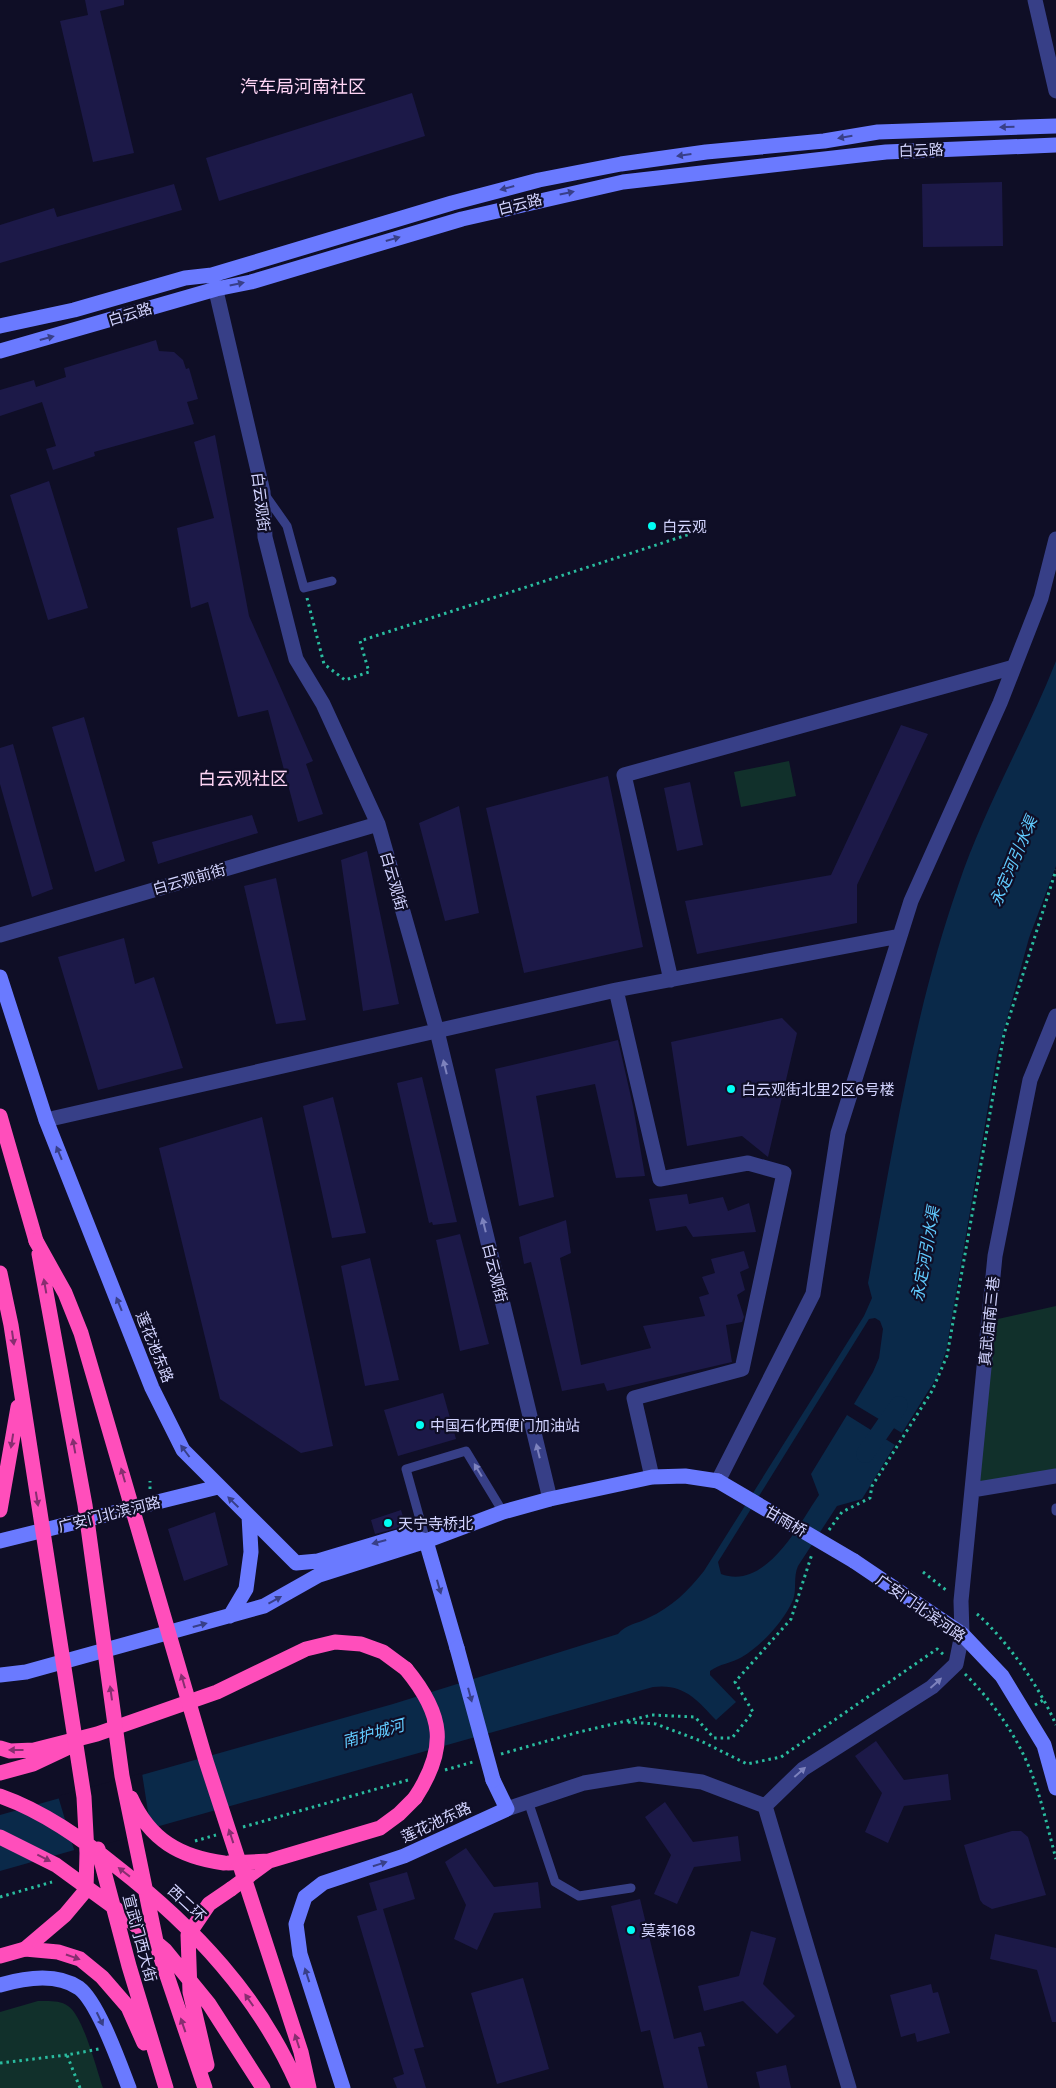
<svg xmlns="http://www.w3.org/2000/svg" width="1056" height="2088" font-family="Inter,'Noto Sans SC',sans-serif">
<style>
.green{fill:#11302b}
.water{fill:#0a2949}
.pier{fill:#0f0e26}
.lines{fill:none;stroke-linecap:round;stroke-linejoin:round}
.canal{stroke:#0a2949;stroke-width:18}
.building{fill:#1c1948}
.path{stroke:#2abc9f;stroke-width:3;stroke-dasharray:2.5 4;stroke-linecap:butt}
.lane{stroke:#373f87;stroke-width:9}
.street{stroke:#373f87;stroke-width:15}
.secondary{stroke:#6a7aff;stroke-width:15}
.highway{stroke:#ff4ebb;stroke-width:15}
.secondary-bridge{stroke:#6a7aff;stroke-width:15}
.highway-bridge{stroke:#ff4ebb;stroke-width:15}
.oneway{fill:#383f88}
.oneway2{fill:#7d82bd}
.oneway3{fill:#872e70}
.poi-dot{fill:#00fef4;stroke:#0f0e26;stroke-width:2}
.labels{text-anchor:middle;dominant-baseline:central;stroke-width:4.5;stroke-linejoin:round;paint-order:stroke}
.street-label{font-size:15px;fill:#d3d4ff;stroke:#0f0e26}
.poi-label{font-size:15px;fill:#d3d4ff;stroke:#0f0e26;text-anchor:start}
.water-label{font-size:16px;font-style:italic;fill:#61cbff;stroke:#0f0e26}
.quarter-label{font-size:18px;fill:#ffd5f5;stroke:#0f0e26}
</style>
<rect width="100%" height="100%" fill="#0f0e26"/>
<path class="green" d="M 789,761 L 796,796 L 741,807 L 734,772 Z
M 1056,1306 L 1056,1476 L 972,1490 L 989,1321 Z
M 38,2001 C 48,2001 60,2000 68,2006 C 83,2015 97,2071 103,2088 L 0,2088 L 0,2012 Z"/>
<path class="water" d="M 1056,661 L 1056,866 L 1029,938 L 997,1055 L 946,1351 L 937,1377 L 902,1433 L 854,1404 L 873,1372 L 879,1358 L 883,1329 L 880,1321 L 875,1318 L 869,1319 L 718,1562 L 721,1574 C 766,1591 799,1524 819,1495 L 811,1474 L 847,1415 L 895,1445 L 862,1499 L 837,1506 L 798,1566 C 793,1577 797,1590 793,1600 C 784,1621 762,1645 742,1657 C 732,1663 719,1664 710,1671 L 710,1675 L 736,1702 L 716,1720 C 697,1700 684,1683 653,1687 L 0,1871 L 0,1815 L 393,1704 L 618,1634 C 626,1624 637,1624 648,1618 C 672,1607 688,1591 704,1571 L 864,1316 L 872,1298 L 868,1283 C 893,1150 913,1015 958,886 C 984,808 1026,737 1056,661 Z"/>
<path class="pier" d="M 142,1773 L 151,1831 L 75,1853 L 58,1796 Z"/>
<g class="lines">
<path class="canal" d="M 865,1454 L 899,1405"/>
</g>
<path class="building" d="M 85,0 L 124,0 L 124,5 L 100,11 L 134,153 L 93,162 L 60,21 L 88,15 Z
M 412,93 L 425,136 L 219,201 L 206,158 Z
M 1002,182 L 1003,246 L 923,247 L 922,184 Z
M 174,184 L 182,210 L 0,263 L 0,225 L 54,208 L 57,217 Z
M 156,340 L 159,351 L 174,352 L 183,360 L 186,369 L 189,368 L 198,399 L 187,402 L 194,424 L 94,452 L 95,456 L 53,470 L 46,449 L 56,446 L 42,402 L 0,416 L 0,390 L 34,380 L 36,387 L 66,377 L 64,368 Z
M 215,435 L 249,616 L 313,761 L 306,764 L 323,814 L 298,822 L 268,710 L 238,717 L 208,602 L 191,608 L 177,528 L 214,518 L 194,442 Z
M 49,481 L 88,608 L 48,620 L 10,495 Z
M 84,717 L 125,861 L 95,872 L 52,727 Z
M 901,725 L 928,734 L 857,885 L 857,923 L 697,954 L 685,901 L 831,875 Z
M 13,744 L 53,889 L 32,897 L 0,784 L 0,748 Z
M 608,776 L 643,947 L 524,973 L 486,808 Z
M 690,782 L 703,845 L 677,851 L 664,788 Z
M 459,806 L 479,913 L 445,921 L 419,823 Z
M 252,815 L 258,833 L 158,864 L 152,842 Z
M 367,851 L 399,1004 L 363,1011 L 341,860 Z
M 276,878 L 306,1020 L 276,1024 L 244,886 Z
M 124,938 L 135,984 L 154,977 L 183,1068 L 98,1090 L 58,957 Z
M 782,1018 L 797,1033 L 768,1157 L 742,1136 L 687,1146 L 671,1042 Z
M 618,1040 L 633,1106 L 645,1176 L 616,1178 L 595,1084 L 536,1096 L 554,1197 L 519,1206 L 495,1069 Z
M 422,1077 L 456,1218 L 457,1222 L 433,1225 L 432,1222 L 429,1223 L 397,1083 Z
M 333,1097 L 366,1233 L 332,1238 L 303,1106 Z
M 262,1117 L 333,1446 L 301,1453 L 220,1399 L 159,1148 Z
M 687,1194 L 689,1204 L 723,1197 L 728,1211 L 749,1203 L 756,1232 L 693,1237 L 686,1226 L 656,1231 L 649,1199 Z
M 566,1220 L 571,1253 L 560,1258 L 581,1365 L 651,1348 L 643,1326 L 705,1316 L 699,1297 L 709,1294 L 702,1277 L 715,1273 L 711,1259 L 744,1251 L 749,1268 L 740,1272 L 745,1290 L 737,1295 L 744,1317 L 742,1322 L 726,1325 L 732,1362 L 607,1391 L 604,1383 L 562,1391 L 531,1262 L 524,1264 L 519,1237 Z
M 460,1234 L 489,1344 L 460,1351 L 436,1240 Z
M 370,1258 L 399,1380 L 365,1386 L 341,1266 Z
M 443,1393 L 456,1439 L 398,1456 L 384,1410 Z
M 401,1510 L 406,1526 L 375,1534 L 371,1520 Z
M 215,1512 L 228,1565 L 184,1581 L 168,1529 Z
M 876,1741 L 904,1780 L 948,1774 L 951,1800 L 904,1806 L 888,1843 L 865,1832 L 882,1793 L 855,1756 Z
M 665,1802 L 693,1842 L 738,1836 L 741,1861 L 694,1867 L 677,1904 L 654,1894 L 671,1855 L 645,1817 Z
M 1012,1831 L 1021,1831 L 1028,1837 L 1046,1895 L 992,1909 L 983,1904 L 980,1900 L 964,1845 Z
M 466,1848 L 494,1887 L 538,1882 L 541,1908 L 494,1913 L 477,1950 L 454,1939 L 466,1905 L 445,1862 Z
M 407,1872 L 415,1899 L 383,1909 L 424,2047 L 414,2049 L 426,2088 L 397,2088 L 393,2078 L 404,2074 L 357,1916 L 377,1910 L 369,1883 Z
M 640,1899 L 674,2039 L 701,2032 L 705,2046 L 698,2047 L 708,2088 L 664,2088 L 650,2030 L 641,2032 L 611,1906 Z
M 751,1931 L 776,1938 L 763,1984 L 795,2016 L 777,2034 L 743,2001 L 704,2011 L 698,1986 L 739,1976 Z
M 995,1934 L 1056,1948 L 1056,2022 L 1052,2022 L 1037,1970 L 990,1959 Z
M 523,1978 L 549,2069 L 497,2084 L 471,1993 Z
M 931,1984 L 933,1993 L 938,1992 L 950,2033 L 917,2042 L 915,2033 L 901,2037 L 890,1995 Z
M 786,2065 L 791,2088 L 760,2088 L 756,2072 Z"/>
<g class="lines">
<path class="path" d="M 307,598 L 324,664 L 345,680 L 369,672 L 360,641 L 690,534
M 150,1489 L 150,1481
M 829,1530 L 842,1512 L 870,1498 L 872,1486 L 932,1391 L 947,1356 L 1004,1034 L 1056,870
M 923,1572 L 946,1590
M 977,1614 C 1006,1639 1041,1689 1056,1725
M 965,1674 C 995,1704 1020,1740 1034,1780 C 1043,1806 1049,1833 1056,1859
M 1035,1705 L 1045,1699
M 628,1722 L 656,1724 L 701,1741 L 747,1764 L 781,1757 L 937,1649 L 944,1655
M 501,1754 L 579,1732 L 652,1715 L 695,1717 L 714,1738 L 732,1738 L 753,1712 L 735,1682 L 791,1619 L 812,1554
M 445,1770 L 473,1762
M 243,1827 L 408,1780
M 195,1841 L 216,1835
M 0,1897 L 52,1882
M 0,2063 L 67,2055
M 80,2088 L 67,2055 L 99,2049"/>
<path class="lane" d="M 263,492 L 287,526 L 304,588 L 332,581
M 1056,1508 L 1056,1511
M 426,1541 L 406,1469 L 466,1451 L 503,1512
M 528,1801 L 555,1882 L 579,1896 L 631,1888"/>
<path class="street" d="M 1035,0 L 1056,91
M 213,278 L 263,492 L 265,537 L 296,659 L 323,704 L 378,824 L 437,1031 L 550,1499
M 0,935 L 378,824
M 671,980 L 624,775 L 1014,667
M 616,990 L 660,1179 L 748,1163 L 784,1173 L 742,1369 L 634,1398 L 652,1477
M 46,1120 L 616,990 L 900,936
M 718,1481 L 813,1294 L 838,1133 L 911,901 L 1000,703 L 1041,598 L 1056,539
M 972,1490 L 1056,1476
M 765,1806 L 803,1769 L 932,1687 L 956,1664 L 962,1634 L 961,1601 L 995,1256 L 1030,1080 L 1056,1016
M 765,1806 L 849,2088
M 507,1809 L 584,1783 L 639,1774 L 702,1782 L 765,1806"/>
<path class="secondary" d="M 0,326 L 74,310 L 185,278 L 212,275 L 452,203 L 539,180 L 621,164 L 706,152 L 824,141 L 878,132 L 1056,126
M 0,351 L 216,289 L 251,282 L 462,219 L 623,182 L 886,152 L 1056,145
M 0,977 L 46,1120 L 152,1388 L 183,1450 L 296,1563 L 318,1561 L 405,1535 L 426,1541
M 0,1541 L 218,1487
M 426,1541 L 457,1648
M 854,1561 L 962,1634 L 1002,1676 L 1044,1745 L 1056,1788
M 230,1616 L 246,1589 L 251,1552 L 249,1516
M 0,1675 L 26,1672 L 264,1606 L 319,1575 L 426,1541 L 503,1512 L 550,1499 L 652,1477 L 685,1476 L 718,1481
M 0,1985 C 24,1978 56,1972 79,1988 C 98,2002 120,2065 129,2088
M 343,2088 L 300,1954 L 296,1924 L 305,1897 L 323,1883 L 404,1856 L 507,1809 L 493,1780"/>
<path class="highway" d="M 0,1116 L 36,1241
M 0,1748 L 10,1751 L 34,1750 L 97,1734 L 217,1692 L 306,1649 L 335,1642 L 361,1644 L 383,1652 L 406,1669
M 0,1773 L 33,1764 L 67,1748
M 228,1863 L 269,1861 L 380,1828 L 399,1814 L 415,1798
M 231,1889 L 269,1861
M 0,1956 L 25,1949"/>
<path class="secondary-bridge" d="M 718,1481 L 854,1561
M 457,1648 L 493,1780"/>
<path class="highway-bridge" d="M 36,1241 L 65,1293 L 81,1333 L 206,1761 L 301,2052 L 309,2088
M 39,1254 L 85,1505 L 122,1776 L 157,1946 L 205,2088
M 0,1273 L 11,1325 L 84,1797 L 87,1853 L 86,1890 L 65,1915 L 25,1949
M 0,1510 L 18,1407
M 406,1669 C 444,1715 448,1748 415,1798
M 0,1796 C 43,1811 82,1839 117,1867 C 194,1927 260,1997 299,2088
M 131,1798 C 150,1840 180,1857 224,1863
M 0,1837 L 56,1865 L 115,1908 L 165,1950 L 209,2004 L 263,2088
M 98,1849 L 129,1966 L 166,2088
M 25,1949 L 58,1952 L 80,1959 L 102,1977 L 128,2007 L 144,2043
M 207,2065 L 190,1992 L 188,1935 L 209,1904 L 231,1889"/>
</g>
<defs><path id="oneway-solid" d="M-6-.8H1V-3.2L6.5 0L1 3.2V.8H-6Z" transform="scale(1.25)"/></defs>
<g class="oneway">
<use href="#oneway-solid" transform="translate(1007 127) rotate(178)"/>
<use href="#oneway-solid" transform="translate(845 137) rotate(170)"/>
<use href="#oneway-solid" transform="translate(684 155) rotate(172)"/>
<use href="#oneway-solid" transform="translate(507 188) rotate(165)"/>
<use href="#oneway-solid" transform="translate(567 193) rotate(-12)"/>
<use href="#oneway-solid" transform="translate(393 239) rotate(-16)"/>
<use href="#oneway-solid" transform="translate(237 284) rotate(-12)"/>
<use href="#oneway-solid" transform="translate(47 338) rotate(-15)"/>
<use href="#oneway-solid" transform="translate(59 1153) rotate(-112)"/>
<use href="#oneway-solid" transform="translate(119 1304) rotate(-112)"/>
<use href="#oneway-solid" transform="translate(185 1451) rotate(-127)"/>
<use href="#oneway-solid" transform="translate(233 1502) rotate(-136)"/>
<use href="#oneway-solid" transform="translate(379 1542) rotate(165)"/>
<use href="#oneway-solid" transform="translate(439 1587) rotate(74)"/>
<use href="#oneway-solid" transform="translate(275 1600) rotate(-29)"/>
<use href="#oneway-solid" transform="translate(200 1625) rotate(-15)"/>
<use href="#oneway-solid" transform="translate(470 1695) rotate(75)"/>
<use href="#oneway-solid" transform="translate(380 1864) rotate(-18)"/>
<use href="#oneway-solid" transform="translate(307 1975) rotate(-108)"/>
<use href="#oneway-solid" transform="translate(100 2019) rotate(64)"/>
</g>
<g class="oneway2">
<use href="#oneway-solid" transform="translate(445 1067) rotate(-104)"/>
<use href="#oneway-solid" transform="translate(484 1225) rotate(-104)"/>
<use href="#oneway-solid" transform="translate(538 1451) rotate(-104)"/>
<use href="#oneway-solid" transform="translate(478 1470) rotate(-121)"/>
<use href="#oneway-solid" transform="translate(936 1683) rotate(-42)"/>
<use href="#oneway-solid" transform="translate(800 1772) rotate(-41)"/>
</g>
<g class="oneway3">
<use href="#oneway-solid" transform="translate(45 1286) rotate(-100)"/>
<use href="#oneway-solid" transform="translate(13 1338) rotate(82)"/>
<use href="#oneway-solid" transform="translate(12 1441) rotate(99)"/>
<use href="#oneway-solid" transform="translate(74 1446) rotate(-100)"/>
<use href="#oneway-solid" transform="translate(123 1475) rotate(-106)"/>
<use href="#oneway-solid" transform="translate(37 1499) rotate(81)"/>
<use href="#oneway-solid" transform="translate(183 1681) rotate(-106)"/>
<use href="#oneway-solid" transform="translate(111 1693) rotate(-98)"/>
<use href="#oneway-solid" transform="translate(16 1750) rotate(-180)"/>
<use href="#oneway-solid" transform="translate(231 1836) rotate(-108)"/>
<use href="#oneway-solid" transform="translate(44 1858) rotate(27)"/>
<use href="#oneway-solid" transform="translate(124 1872) rotate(-142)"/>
<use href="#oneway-solid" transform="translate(73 1957) rotate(19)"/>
<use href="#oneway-solid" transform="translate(249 2000) rotate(-125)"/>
<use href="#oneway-solid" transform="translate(183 2025) rotate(-109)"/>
<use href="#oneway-solid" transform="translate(297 2041) rotate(-108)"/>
</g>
<g class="poi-dot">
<circle cx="652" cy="526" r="5"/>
<circle cx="731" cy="1089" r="5"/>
<circle cx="420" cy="1425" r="5"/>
<circle cx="388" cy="1523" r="5"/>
<circle cx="631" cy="1930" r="5"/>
</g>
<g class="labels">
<g class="street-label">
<text transform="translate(921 150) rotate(-2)">白云路</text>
<text transform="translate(520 204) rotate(-14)">白云路</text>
<text transform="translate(130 314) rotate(-17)">白云路</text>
<text transform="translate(261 502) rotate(83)">白云观街</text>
<text transform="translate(189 879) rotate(-16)">白云观前街</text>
<text transform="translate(394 881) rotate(74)">白云观街</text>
<text transform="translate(495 1273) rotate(76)">白云观街</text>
<text transform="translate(989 1321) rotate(-84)">真武庙南三巷</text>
<text transform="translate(155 1347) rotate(68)">莲花池东路</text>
<text transform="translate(109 1514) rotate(-14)">广安门北滨河路</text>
<text transform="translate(786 1521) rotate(30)">甘雨桥</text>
<text transform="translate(921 1608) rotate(35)">广安门北滨河路</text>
<text transform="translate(436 1822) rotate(-25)">莲花池东路</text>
<text transform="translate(187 1903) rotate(43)">西二环</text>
<text transform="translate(140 1938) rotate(75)">宣武门西大街</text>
</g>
<g class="poi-label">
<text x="662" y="526">白云观</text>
<text x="741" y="1089">白云观街北里2区6号楼</text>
<text x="430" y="1425">中国石化西便门加油站</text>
<text x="398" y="1523">天宁寺桥北</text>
<text x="641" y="1930">莫泰168</text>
</g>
<g class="water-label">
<text transform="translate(1013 861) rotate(-67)">永定河引水渠</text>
<text transform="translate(925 1254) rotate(-80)">永定河引水渠</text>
<text transform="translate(373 1733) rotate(-16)">南护城河</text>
</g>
<g class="quarter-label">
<text x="303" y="86">汽车局河南社区</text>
<text x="243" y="778">白云观社区</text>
</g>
</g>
</svg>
